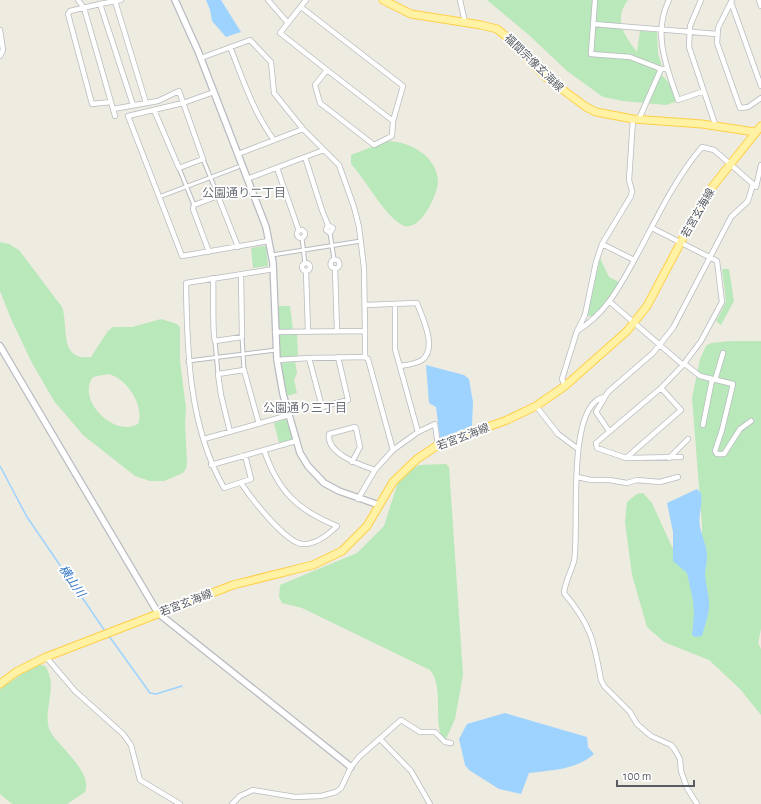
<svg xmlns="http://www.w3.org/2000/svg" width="761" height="804" font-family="'Alegreya Sans','Noto Sans JP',sans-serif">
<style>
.green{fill:#b9e8ba;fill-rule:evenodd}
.water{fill:#9fd3ff}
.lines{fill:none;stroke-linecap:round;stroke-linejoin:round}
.stream{stroke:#9fd3ff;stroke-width:1.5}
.pedestrian-casing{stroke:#b8bbc1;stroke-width:5}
.minor-casing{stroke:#b8bbc1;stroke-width:6}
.tertiary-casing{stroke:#b8bbc1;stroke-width:8}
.primary-casing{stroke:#ffcf48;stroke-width:9}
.pedestrian{stroke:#fff;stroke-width:3}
.minor{stroke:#fff;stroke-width:4.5}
.tertiary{stroke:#fff;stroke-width:5.5}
.primary{stroke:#fff2a4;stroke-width:7}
.labels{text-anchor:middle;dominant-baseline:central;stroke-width:3.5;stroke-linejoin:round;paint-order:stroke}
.street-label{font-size:11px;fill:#595d63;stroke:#fff}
.neighbourhood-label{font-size:12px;fill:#6a6f75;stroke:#fff}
.water-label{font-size:12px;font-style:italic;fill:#3478c5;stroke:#fff}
</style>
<rect width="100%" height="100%" fill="#eeebe0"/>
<path class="green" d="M 487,0 L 628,0 C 613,20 624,35 637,52 L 640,31 L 657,32 L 658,54 L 662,66 L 642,59 C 653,68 680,86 675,102 L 666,105 L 623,101 L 603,97 L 567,71 L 530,36 Z
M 387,141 C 409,141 437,156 438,181 C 438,194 420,234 402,225 C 384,215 366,180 351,164 L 351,155 Z
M 0,242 L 9,244 L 19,250 L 62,307 C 69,327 58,361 91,357 L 108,331 L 113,327 L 132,327 L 161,319 L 177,324 L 180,327 L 180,361 L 186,408 L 185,424 L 187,463 L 186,469 L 183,473 L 164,481 L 150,481 L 135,476 L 83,435 L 54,401 L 32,363 L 11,319 L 0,291 ZM 108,374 C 127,378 145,406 138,424 C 113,438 76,399 93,377 Z
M 264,246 L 266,247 L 268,266 L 253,268 L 251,248 Z
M 600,258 L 609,277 L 621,283 L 607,303 L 592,316 L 587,316 Z
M 722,269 L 729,269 L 734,301 L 721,325 L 716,321 L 726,302 Z
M 278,306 L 290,306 L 293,330 L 280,330 L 278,328 Z
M 297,334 L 298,356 L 282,358 L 280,357 L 278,337 L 280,335 Z
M 731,341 L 761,341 L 761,629 L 758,643 L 761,649 L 761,715 L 740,689 L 709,660 L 664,642 L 647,627 L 632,575 L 625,522 L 627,502 L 637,494 L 643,493 L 652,503 L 672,547 L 676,548 L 702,541 L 702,524 L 692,398 L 700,359 L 706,346 L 711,343 Z
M 295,361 L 297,373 L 294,380 L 297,393 L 287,396 L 281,365 L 283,363 Z
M 285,419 L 289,422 L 293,437 L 291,440 L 279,443 L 274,423 Z
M 446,464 L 449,467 L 463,675 L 455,719 L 446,739 L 444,740 C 432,726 445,687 430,670 L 302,608 L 282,603 L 279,597 L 280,585 L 357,553 L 384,526 L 400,476 L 419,465 Z
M 36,664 L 45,666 C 60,687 40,713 51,733 C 61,748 93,773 85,792 L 67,804 L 12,804 L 0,794 L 0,689 Z"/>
<path class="water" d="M 206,0 L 221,0 L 241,32 L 226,37 L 212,21 L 210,10 Z
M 426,365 L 464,375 L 469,379 L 473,402 L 472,426 L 440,438 L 436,407 L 429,403 Z
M 697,489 L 701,493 C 703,505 698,515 700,527 C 702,537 707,546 707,557 C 707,563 705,569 705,575 C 706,587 710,597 709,609 C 708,618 704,627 702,636 L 694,637 L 692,634 L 694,615 L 693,600 L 687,573 L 673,561 L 673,532 L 667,503 Z
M 505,713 L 587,737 L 588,747 L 594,754 C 576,770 552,770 529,773 L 521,794 L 499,789 L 469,770 L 465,765 L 459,739 L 467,724 Z"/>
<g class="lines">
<path class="stream" d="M 0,466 L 27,517 L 105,631
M 109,636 L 150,693 L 156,694 L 182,686"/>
<g class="pedestrian-casing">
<path id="pedestrian" d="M 203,159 L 218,196
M 179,168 L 194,205
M 159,197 L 238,167
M 330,233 L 334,259
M 302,238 L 305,264
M 272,255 L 361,241
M 242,337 L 244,370
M 215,341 L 218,374
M 188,361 L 276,350"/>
</g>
<g class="minor-casing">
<path id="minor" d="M 78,0 L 84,8 L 115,116
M 121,0 L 100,4 L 133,105
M 268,0 L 288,23
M 306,0 L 280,33 L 327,70
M 460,0 L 465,22
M 595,0 L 591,54 L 630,57 L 661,69 L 667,69
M 669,0 C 652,34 667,68 678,100 L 704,91
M 701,0 L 690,26 L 689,47 L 716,127
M 732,0 L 718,28 L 717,43 L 740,108 L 748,107 L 761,98
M 759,0 L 761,6
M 115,1 L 146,103
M 731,2 L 761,86
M 100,4 L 70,11 L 68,14 L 92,104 L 111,102
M 301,7 L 403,86 L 393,121 L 392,136 L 374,145 L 320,103 L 315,85 L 327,70 L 393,121
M 593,24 L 717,34
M 0,30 L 3,50 L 0,56
M 230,47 C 243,79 253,112 274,140
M 201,58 L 250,40 L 271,62 L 274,93 L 303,129
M 214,92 L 183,103 L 128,116 L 182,256 L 269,241
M 113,109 L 158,101 L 179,91 L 203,159 L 179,168 L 154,110
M 639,119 L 661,69
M 238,154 L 303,129 L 324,150
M 277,168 L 299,231
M 247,179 L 305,157
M 756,187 L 761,165
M 328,225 L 326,230 L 330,233 L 333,228 L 328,225 L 322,210 L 305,157 L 324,150 L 339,165 L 354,207 L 359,227 L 364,268 L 365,331
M 652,228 L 717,261 L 722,302 L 701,341 L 683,365 L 661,388 L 596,443 L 597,448 L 626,458 L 681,410 L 661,388
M297 234a4 4 0 1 1 8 0a4 4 0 1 1-8 0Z
M 602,244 L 634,260
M 209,252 L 193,209 L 194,205 L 218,196 L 238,247
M330.5 264a4.5 4.5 0 1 1 9 0a4.5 4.5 0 1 1-9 0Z
M302 267a4 4 0 1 1 8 0a4 4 0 1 1-8 0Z
M 335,268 L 337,331
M 306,271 L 308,332
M 213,278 C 214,290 212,335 215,341 L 242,337 L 241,274
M 610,302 L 683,365 L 686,365 L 700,376 L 733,384 L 722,430 L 715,451 L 717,454 L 724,454 L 740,429 L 751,421
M 365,305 L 417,303 C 422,317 438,348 422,360 C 416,364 407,365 400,366
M 577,331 C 607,313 621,284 637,255 C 657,218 674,180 702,147 L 714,150 L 753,184 L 748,201 L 731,217 L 673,328 L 653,353 L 608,392 L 596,412 L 609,431
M 275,332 L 365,331 L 365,357
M 309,358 L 322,407 L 348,400 L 338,357
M 277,360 L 309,358 L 365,357 L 368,359 L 393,450 L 375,470 L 358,499
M 715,380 L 723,353
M 565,386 L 562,379 L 577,331 L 585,315 L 596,262 L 602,244 L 631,196 L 632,191 L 629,180 L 633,119
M 604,397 C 565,405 580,531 574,561 C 571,572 565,582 564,593 C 591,625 594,641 601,680 L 604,686 L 630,712 L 637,724 L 651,736 L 671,745 L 675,750 L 680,759 L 681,771 L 687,788 L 697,804
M 536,406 L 558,434 L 578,449
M 703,425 L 712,380
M 230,432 L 221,395 L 218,374 L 244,370 L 259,424
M 418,432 L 435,424 L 438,445
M 204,439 L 289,415
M 393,450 L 418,432 L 395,349 L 395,304
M 245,455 L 251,479 L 224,488 C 189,426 187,353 186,283 L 274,269
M 626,458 L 681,457
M 669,458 L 688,439
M 352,462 L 360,447 L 356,428 L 355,427 L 329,434 C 326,454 361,465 375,470
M 211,465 L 296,441
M 577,477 L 591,480 L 609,480 L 627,483 L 637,480 L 660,482 L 678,477
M 241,483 C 251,498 285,542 302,544 C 315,545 329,534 337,526 C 297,510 278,491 264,450
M 46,657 L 75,691 L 123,734 L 131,745 L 140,780 L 180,804
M 380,739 L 411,771 L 430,804
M 232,804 L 240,796 L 253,790 L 295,797 L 321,796 L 336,792 L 341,788 L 351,767 L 359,757 L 401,720 L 420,732 L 435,732 L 445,742 L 451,743"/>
</g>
<g class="tertiary-casing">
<path id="tertiary" d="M 175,0 L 198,51 L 266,227 L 273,263 L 277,360 L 283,394 L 300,453 L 308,466 L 324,483 L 339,491 L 379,505
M 0,346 L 158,613 L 351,767"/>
</g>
<g class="primary-casing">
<path id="primary" d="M 383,0 L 411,14 L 481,25 L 497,29 L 508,38 L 547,78 L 586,107 L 596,112 L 633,119 L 702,124 L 755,132
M 0,684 L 16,672 L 46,657 L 233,585 L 313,565 L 342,551 L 367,526 L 393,482 L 417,459 L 438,445 L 507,420 L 536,406 L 565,386 L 627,331 L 647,306 L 699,208 L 713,186 L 761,126"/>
</g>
<use href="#pedestrian" class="pedestrian"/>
<use href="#minor" class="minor"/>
<use href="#tertiary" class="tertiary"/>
<use href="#primary" class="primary"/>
</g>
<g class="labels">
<g class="street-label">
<text transform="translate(534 63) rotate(44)">福間宗像玄海線</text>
<text transform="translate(698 213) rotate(-60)">若宮玄海線</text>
<text transform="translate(463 437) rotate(-21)">若宮玄海線</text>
<text transform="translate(186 603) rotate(-21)">若宮玄海線</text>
</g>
<g class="neighbourhood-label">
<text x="244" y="193">公園通り二丁目</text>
<text x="305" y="408">公園通り三丁目</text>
</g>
<g class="water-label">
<text transform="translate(72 581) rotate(55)">横山川</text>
</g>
</g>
<path d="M617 780v6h77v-6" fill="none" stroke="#595d63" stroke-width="2"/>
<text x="623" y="780" font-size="12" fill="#595d63" stroke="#ffffff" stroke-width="3" paint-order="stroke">100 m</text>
</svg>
